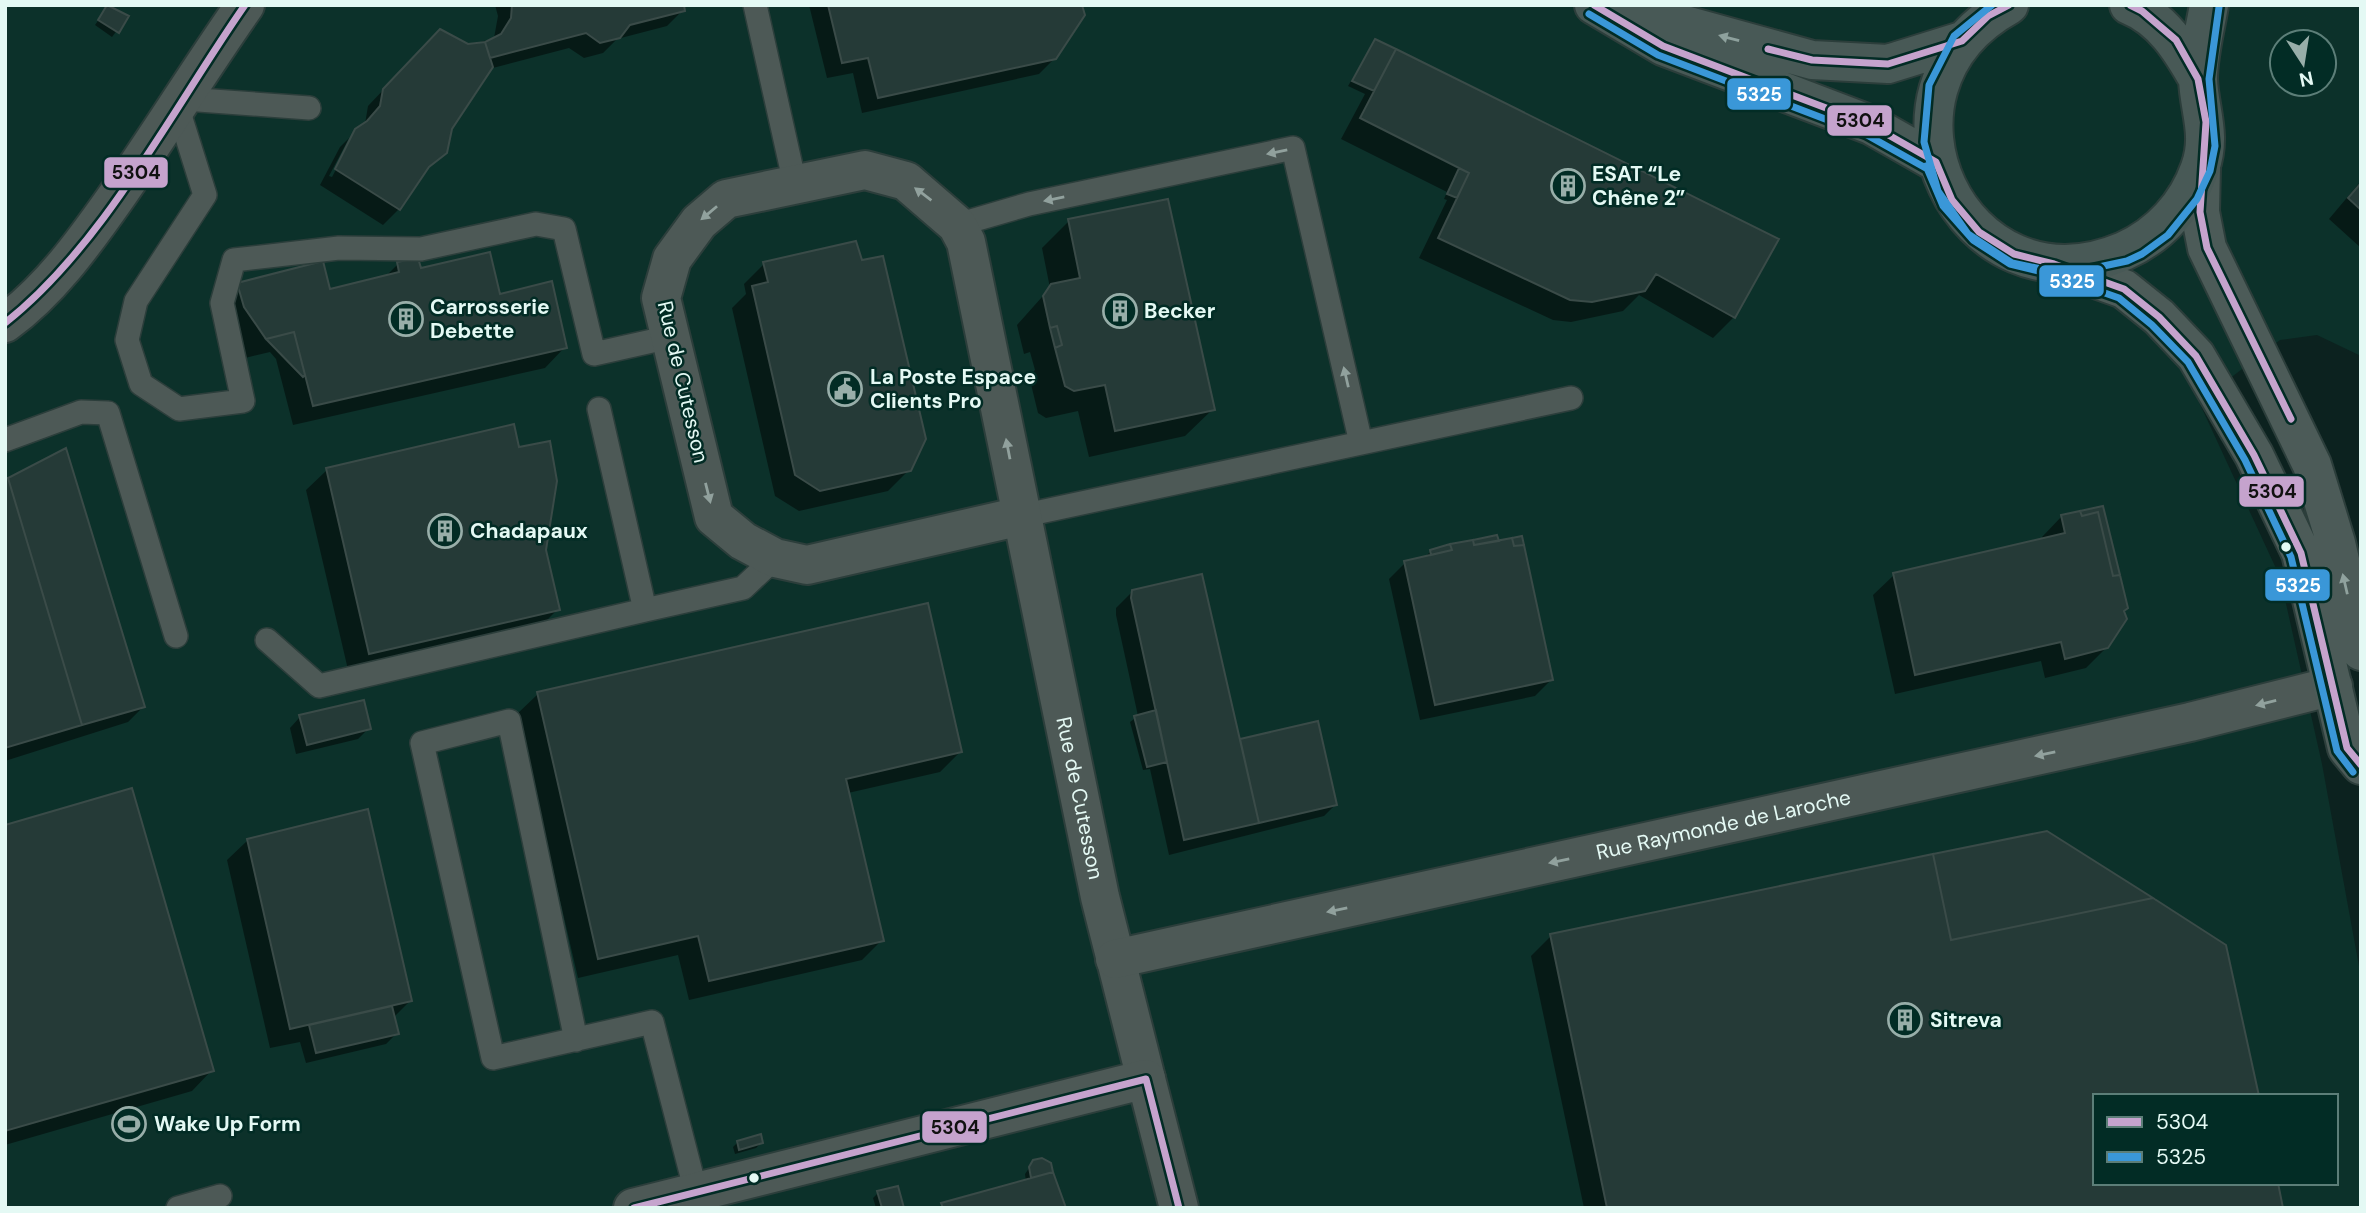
<svg xmlns="http://www.w3.org/2000/svg" width="2366" height="1213" font-family="'DM Sans',sans-serif">
<style>
.built{fill:#0c312a;fill-rule:evenodd}
.shadow{fill:#0007}
.building{fill:#253a37;stroke:#3a4b48;stroke-width:2}
.lines{fill:none;stroke-linecap:round;stroke-linejoin:round}
.lane-casing{stroke:#2c3e3b;stroke-width:26}
.street-casing{stroke:#2c3e3b;stroke-width:42}
.secondary-casing{stroke:#2c3e3b;stroke-width:42}
.primary-casing{stroke:#2c3e3b;stroke-width:42}
.lane{stroke:#4d5956;stroke-width:23}
.street{stroke:#4d5956;stroke-width:38}
.secondary{stroke:#4c5b58;stroke-width:38}
.primary{stroke:#485956;stroke-width:38}
.bus-1-casing{stroke:#022c25;stroke-width:12}
.bus-2-casing{stroke:#022c25;stroke-width:12}
.bus-1{stroke:#c5a3cd;stroke-width:7}
.bus-2{stroke:#3a97d8;stroke-width:7}
.oneway{fill:#8ea19d}
.oneway2{fill:#91a19d}
.oneway3{fill:#90a29e}
.bus-dot{fill:#e4f9f4;stroke:#022c25;stroke-width:2.5}
.labels{text-anchor:middle;dominant-baseline:central;stroke-width:5;stroke-linejoin:round;paint-order:stroke}
.poi-label{font-size:21px;font-weight:bold;fill:#e4f9f4;stroke:#022c25;text-anchor:start}
.street-label{font-size:21px;fill:#e4f9f4;stroke:#022c25}
.line-badge{stroke:#022c25;stroke-width:2.5}
.badge-label{font-size:19px;text-anchor:middle;font-weight:bold;fill:#fff}
.pale-badge-label{font-size:19px;text-anchor:middle;font-weight:bold;fill:#111}
</style>
<rect width="100%" height="100%" fill="#0c221f"/>
<path class="built" d="M 5,5 L 2361,5 L 2361,356 L 2317,335 L 2280,340 L 2199,402 L 2280,577 L 2322,764 L 2361,977 L 2361,1208 L 5,1208 ZM 2282,42 L 2324,42 L 2324,84 L 2282,84 ZM 2095,1096 L 2336,1096 L 2336,1183 L 2095,1183 Z"/>
<path class="shadow" d="M 109,5 L 127,17 L 112,37 L 95,25 Z
M 495,5 L 682,5 L 683,10 L 667,26 L 617,39 L 603,53 L 584,58 L 569,48 L 489,69 L 451,128 L 445,152 L 423,173 L 399,209 L 383,225 L 320,185 L 340,147 L 349,138 L 329,176 L 332,177 L 353,137 L 350,137 L 365,124 L 368,106 L 424,47 L 468,46 L 494,38 L 498,16 Z
M 809,5 L 1081,5 L 1055,58 L 1039,74 L 862,113 L 853,73 L 827,78 Z
M 1375,41 L 1777,239 L 1734,317 L 1713,338 L 1639,295 L 1623,311 L 1571,322 L 1553,320 L 1419,258 L 1447,200 L 1444,199 L 1447,192 L 1341,139 L 1365,94 L 1348,86 Z
M 2361,181 L 2361,248 L 2329,219 Z
M 1069,221 L 1213,409 L 1185,436 L 1089,457 L 1078,411 L 1046,418 L 1038,413 L 1029,376 L 1035,370 L 1030,352 L 1024,354 L 1017,325 L 1050,288 L 1042,248 Z
M 398,264 L 419,271 L 565,347 L 545,368 L 293,425 L 276,359 L 270,352 L 245,358 L 224,327 L 238,285 L 328,291 L 384,278 Z
M 764,264 L 909,470 L 888,491 L 799,511 L 775,496 L 732,308 L 746,294 L 744,284 Z
M 327,470 L 544,550 L 558,609 L 537,630 L 349,674 L 306,490 Z
M 5,480 L 143,707 L 128,722 L 5,761 Z
M 2062,516 L 2123,611 L 2107,647 L 2086,668 L 2045,678 L 2041,661 L 1895,694 L 1873,595 L 1894,575 L 2043,540 L 2042,537 Z
M 1497,543 L 1551,680 L 1535,696 L 1420,720 L 1389,579 L 1405,563 L 1426,556 L 1431,551 Z
M 1132,592 L 1239,743 L 1241,740 L 1335,805 L 1324,816 L 1169,855 L 1150,769 L 1143,770 L 1130,722 L 1138,716 L 1116,615 L 1116,608 Z
M 538,694 L 960,752 L 940,772 L 848,793 L 882,940 L 862,960 L 689,1000 L 678,955 L 578,978 L 517,714 Z
M 300,717 L 369,728 L 358,739 L 296,754 L 290,728 Z
M 5,826 L 212,1070 L 192,1091 L 5,1145 Z
M 248,840 L 410,1001 L 393,1018 L 397,1033 L 386,1044 L 306,1063 L 300,1042 L 270,1048 L 227,860 Z
M 1551,936 L 2095,1096 L 2095,1183 L 2281,1208 L 1584,1208 L 1531,956 Z
M 738,1142 L 761,1143 L 756,1148 L 735,1154 L 733,1147 Z
M 1034,1161 L 1051,1171 L 1045,1177 L 1054,1174 L 1064,1208 L 939,1208 L 1026,1182 L 1025,1174 Z
M 878,1193 L 902,1208 L 876,1208 L 873,1198 Z"/>
<path class="building" d="M 107,5 L 129,16 L 119,33 L 98,20 Z
M 512,5 L 684,5 L 685,11 L 630,25 L 620,38 L 600,43 L 586,33 L 490,58 L 485,42 L 501,34 L 511,18 Z
M 828,5 L 1082,5 L 1085,15 L 1056,59 L 878,98 L 868,58 L 842,63 Z
M 440,29 L 468,44 L 485,42 L 493,67 L 452,129 L 447,153 L 429,167 L 400,210 L 335,169 L 355,129 L 367,121 L 380,106 L 383,89 Z
M 1375,39 L 1396,49 L 1374,91 L 1352,81 Z
M 1396,49 L 1779,239 L 1735,318 L 1656,274 L 1645,291 L 1592,302 L 1570,300 L 1438,238 L 1469,173 L 1360,118 Z
M 1459,168 L 1469,173 L 1457,198 L 1447,194 Z
M 2361,183 L 2361,210 L 2348,198 Z
M 1168,199 L 1215,410 L 1115,431 L 1105,385 L 1074,391 L 1065,386 L 1055,348 L 1062,345 L 1057,326 L 1050,328 L 1043,296 L 1051,284 L 1080,278 L 1068,219 Z
M 856,241 L 862,260 L 883,256 L 926,439 L 911,471 L 820,491 L 795,475 L 752,286 L 768,282 L 763,262 Z
M 490,252 L 500,294 L 552,281 L 567,348 L 313,406 L 294,332 L 266,339 L 244,307 L 237,283 L 323,261 L 330,289 L 399,272 L 397,262 L 418,258 L 421,268 Z
M 1057,326 L 1062,345 L 1055,348 L 1050,328 Z
M 294,332 L 305,375 L 303,377 L 266,339 Z
M 514,424 L 519,447 L 550,441 L 557,481 L 546,550 L 560,610 L 369,654 L 326,468 Z
M 66,448 L 145,707 L 82,725 L 8,478 Z
M 5,478 L 8,478 L 82,725 L 5,748 Z
M 2103,506 L 2120,575 L 2113,576 L 2098,512 L 2082,516 L 2080,511 Z
M 2080,511 L 2082,516 L 2098,512 L 2113,576 L 2120,575 L 2128,608 L 2124,611 L 2127,619 L 2108,648 L 2065,659 L 2061,642 L 1915,675 L 1893,573 L 2065,533 L 2061,515 Z
M 1497,535 L 1499,541 L 1474,545 L 1473,540 Z
M 1522,536 L 1524,545 L 1514,546 L 1512,538 Z
M 1512,538 L 1514,546 L 1524,545 L 1553,680 L 1435,705 L 1404,561 L 1452,550 L 1450,544 L 1473,540 L 1474,545 Z
M 1450,544 L 1452,550 L 1431,555 L 1430,550 Z
M 1202,574 L 1259,823 L 1184,840 L 1131,598 L 1132,590 Z
M 928,603 L 962,752 L 846,779 L 884,941 L 709,981 L 698,936 L 598,959 L 537,692 Z
M 364,700 L 371,729 L 307,745 L 299,715 Z
M 1156,710 L 1167,762 L 1147,767 L 1134,716 Z
M 1318,721 L 1337,805 L 1259,823 L 1240,739 Z
M 132,788 L 214,1071 L 5,1131 L 5,825 Z
M 368,809 L 412,1001 L 290,1029 L 247,839 Z
M 2047,831 L 2153,898 L 1951,940 L 1933,854 Z
M 1933,854 L 1951,940 L 2153,898 L 2226,945 L 2259,1096 L 2095,1096 L 2095,1183 L 2278,1183 L 2283,1208 L 1607,1208 L 1550,934 Z
M 392,1006 L 399,1034 L 316,1053 L 309,1025 Z
M 761,1134 L 763,1143 L 739,1150 L 737,1141 Z
M 1042,1158 L 1051,1163 L 1053,1172 L 1031,1178 L 1029,1167 L 1033,1160 Z
M 1053,1172 L 1066,1208 L 943,1208 L 941,1203 Z
M 898,1186 L 904,1208 L 882,1208 L 877,1191 Z"/>
<g class="lines">
<g class="lane-casing">
<path id="lane" d="M 755,5 L 795,184
M 185,99 L 309,108
M 178,109 L 205,195 L 136,301 L 127,340 L 141,384 L 179,409 L 243,401 L 222,303 L 234,260 L 339,248 L 421,249 L 536,224 L 564,229 L 594,354 L 670,337
M 957,225 L 1029,204 L 1293,148 L 1361,443
M 599,409 L 645,610 L 743,588 L 775,558
M 5,440 L 81,412 L 108,413 L 176,636
M 1021,516 L 1571,398
M 267,640 L 319,686 L 645,610
M 576,1040 L 509,721 L 422,743 L 493,1058 L 652,1022 L 696,1192
M 178,1208 L 220,1196"/>
</g>
<g class="street-casing">
<g id="street">
<path d="M 5,323 C 49,291 83,244 114,200 C 159,136 200,69 245,5"/>
<path id="s1" d="M 1021,516 L 807,565 L 775,558 L 743,541 L 714,517 L 661,298 L 672,259 L 699,222 L 726,199 L 865,170 L 906,181 L 957,225 L 966,242 L 1100,897 L 1146,1079"/>
<path id="s2" d="M 1115,959 L 2190,722 L 2333,686"/>
<path d="M 633,1208 L 1146,1079 L 1179,1208"/>
</g>
</g>
<g class="secondary-casing">
<path id="secondary" d="M 2201,166 L 2200,212 L 2207,248 L 2312,465 L 2336,543 L 2361,651
M 2054,264 L 2124,289 L 2159,317 L 2196,356 L 2254,455 L 2301,553 L 2347,748 L 2361,765"/>
</g>
<g class="primary-casing">
<path id="primary" d="M 1594,5 L 1663,46 L 1871,125 L 1936,162
M 2009,5 C 1853,91 1962,320 2124,251 C 2160,235 2187,205 2200,168 C 2212,135 2199,110 2198,79 C 2198,55 2205,29 2209,5
M 2129,5 C 2163,19 2181,49 2198,79
M 1645,14 L 1812,60 L 1888,64 L 1962,41"/>
</g>
<use href="#lane" class="lane"/>
<use href="#street" class="street"/>
<use href="#secondary" class="secondary"/>
<use href="#primary" class="primary"/>
<g class="bus-1-casing">
<path id="bus-1" d="M 1594,5 L 1663,46 L 1871,125 L 1936,162 L 1952,200 L 1979,232 L 2014,254 L 2054,264 L 2124,289 L 2159,317 L 2196,356 L 2254,455 L 2301,553 L 2347,748 L 2361,765
M 2130,5 L 2142,11 L 2176,40 L 2198,79 L 2206,122 L 2200,212 L 2207,248 L 2291,419
M 1768,49 L 1812,60 L 1888,64 L 1962,41 L 1988,16 L 2009,5
M 5,323 C 104,245 173,108 245,5
M 634,1208 L 1146,1079 L 1179,1208"/>
</g>
<g class="bus-2-casing">
<path id="bus-2" d="M 1992,5 L 1954,36 L 1929,85 L 1924,142 L 1938,191 L 1968,234 L 2012,263 L 2066,274 L 2127,261 L 2142,254 L 2168,235 L 2197,199 L 2210,171 L 2215,146 L 2209,79 L 2219,7
M 1589,14 L 1658,55 L 1867,135 L 1931,171
M 1926,166 L 1943,206 L 1973,240 L 2010,264 L 2051,274 L 2119,298 L 2152,325 L 2188,362 L 2245,460 L 2291,557 L 2337,751 L 2353,772"/>
</g>
<use href="#bus-1" class="bus-1"/>
<use href="#bus-2" class="bus-2"/>
</g>
<defs><path id="oneway-solid" d="M-6-.8H1V-3.2L6.5 0L1 3.2V.8H-6Z" transform="scale(1.75)"/></defs>
<use class="oneway" href="#oneway-solid" transform="translate(1729 38) rotate(-165)"/>
<g class="oneway2">
<use href="#oneway-solid" transform="translate(1277 152) rotate(168)"/>
<use href="#oneway-solid" transform="translate(923 194) rotate(-143)"/>
<use href="#oneway-solid" transform="translate(1054 199) rotate(168)"/>
<use href="#oneway-solid" transform="translate(709 213) rotate(140)"/>
<use href="#oneway-solid" transform="translate(1346 377) rotate(-103)"/>
<use href="#oneway-solid" transform="translate(1008 449) rotate(-101)"/>
<use href="#oneway-solid" transform="translate(708 493) rotate(76)"/>
<use href="#oneway-solid" transform="translate(2266 703) rotate(166)"/>
<use href="#oneway-solid" transform="translate(2045 754) rotate(168)"/>
<use href="#oneway-solid" transform="translate(1559 861) rotate(168)"/>
<use href="#oneway-solid" transform="translate(1337 910) rotate(168)"/>
</g>
<use class="oneway3" href="#oneway-solid" transform="translate(2345 584) rotate(-103)"/>
<defs>
<g id="building-ring" transform="scale(1.75)"><circle r="9.5" fill="#022c25" stroke="#98aea9" stroke-width="1.5"/><path d="M-4-6H4V6H1V3H-1V6H-4ZM-2.5-4.3h1.7v1.8h-1.7ZM.8-4.3h1.7v1.8H.8ZM-2.5-1h1.7V.8h-1.7ZM.8-1h1.7V.8H.8Z" fill="#98aea9"/></g>
<g id="civic-ring" transform="scale(1.75)"><circle r="9.5" fill="#022c25" stroke="#98aea9" stroke-width="1.5"/><path d="M-.6-6.5H3V-4.5H.6V-3L4-1V1h2V6H-6V1h2V-1L-.6-3ZM-1.2 2.5V6h2.4V2.5Z" fill="#98aea9"/></g>
<g id="stadium-ring" transform="scale(1.75)"><circle r="9.5" fill="#022c25" stroke="#98aea9" stroke-width="1.5"/><path d="M0-5a6.5 5 0 1 0 0 10a6.5 5 0 1 0 0-10ZM-3.5-1.8h7v3.6h-7Z" fill="#98aea9"/></g>
</defs>
<g fill-rule="evenodd">
<use href="#building-ring" x="1568" y="186"/>
<use href="#building-ring" x="1120" y="311"/>
<use href="#building-ring" x="406" y="319"/>
<use href="#civic-ring" x="845" y="389"/>
<use href="#building-ring" x="445" y="531"/>
<use href="#building-ring" x="1905" y="1020"/>
<use href="#stadium-ring" x="129" y="1124"/>
</g>
<g class="bus-dot">
<circle cx="2286" cy="547" r="6"/>
<circle cx="754" cy="1178" r="6"/>
</g>
<g class="labels">
<g class="poi-label">
<text x="1592" y="174">ESAT “Le<tspan x="1592" dy="24">Chêne 2”</tspan></text>
<text x="430" y="307">Carrosserie<tspan x="430" dy="24">Debette</tspan></text>
<text x="1144" y="311">Becker</text>
<text x="870" y="377">La Poste Espace<tspan x="870" dy="24">Clients Pro</tspan></text>
<text x="470" y="531">Chadapaux</text>
<text x="1930" y="1020">Sitreva</text>
<text x="154" y="1124">Wake Up Form</text>
</g>
<g class="street-label">
<text transform="translate(683 382) rotate(77)">Rue de Cutesson</text>
<text stroke="none"><textPath href="#s1" startOffset="1512">Rue de Cutesson</textPath></text>
<text stroke="none"><textPath href="#s2" startOffset="623">Rue Raymonde de Laroche</textPath></text>
</g>
</g>
<g class="line-badge">
<rect x="1726" y="77" width="66" height="34" rx="7" fill="#3a97d8"/>
<rect x="1826" y="104" width="67" height="33" rx="7" fill="#c5a3cd"/>
<rect x="103" y="156" width="66" height="33" rx="7" fill="#c5a3cd"/>
<rect x="2038" y="264" width="67" height="34" rx="7" fill="#3a97d8"/>
<rect x="2238" y="475" width="67" height="33" rx="7" fill="#c5a3cd"/>
<rect x="2264" y="568" width="67" height="34" rx="7" fill="#3a97d8"/>
<rect x="921" y="1110" width="67" height="34" rx="7" fill="#c5a3cd"/>
</g>
<g class="badge-label">
<text x="1759" y="101">5325</text>
<text x="2072" y="288">5325</text>
<text x="2298" y="592">5325</text>
</g>
<g class="pale-badge-label">
<text x="1860" y="127">5304</text>
<text x="136" y="179">5304</text>
<text x="2272" y="498">5304</text>
<text x="955" y="1134">5304</text>
</g>
<rect width="2366" height="1213" fill="none" stroke="#e4f9f4" stroke-width="14"/>
<rect x="2093" y="1094" width="245" height="91" fill="#022c25" stroke="#5c7e78" stroke-width="2"/>
<rect x="2107" y="1117" width="35" height="10" fill="#c5a3cd" stroke="#5c7e78" stroke-width="2"/>
<text x="2156" y="1129" font-size="21" fill="#e4f9f4">5304</text>
<rect x="2107" y="1152" width="35" height="10" fill="#3a97d8" stroke="#5c7e78" stroke-width="2"/>
<text x="2156" y="1164" font-size="21" fill="#e4f9f4">5325</text>
<g transform="translate(2303 63) rotate(168)"><circle r="33" fill="#022c25" stroke="#5c7e78" stroke-width="2"/>
<path d="M0-5L12 26L0 18L-12 26Z" fill="#98aea9"/>
<text y="-10" font-size="19" font-weight="bold" text-anchor="middle" fill="#e4f9f4">N</text>
</g>
</svg>
